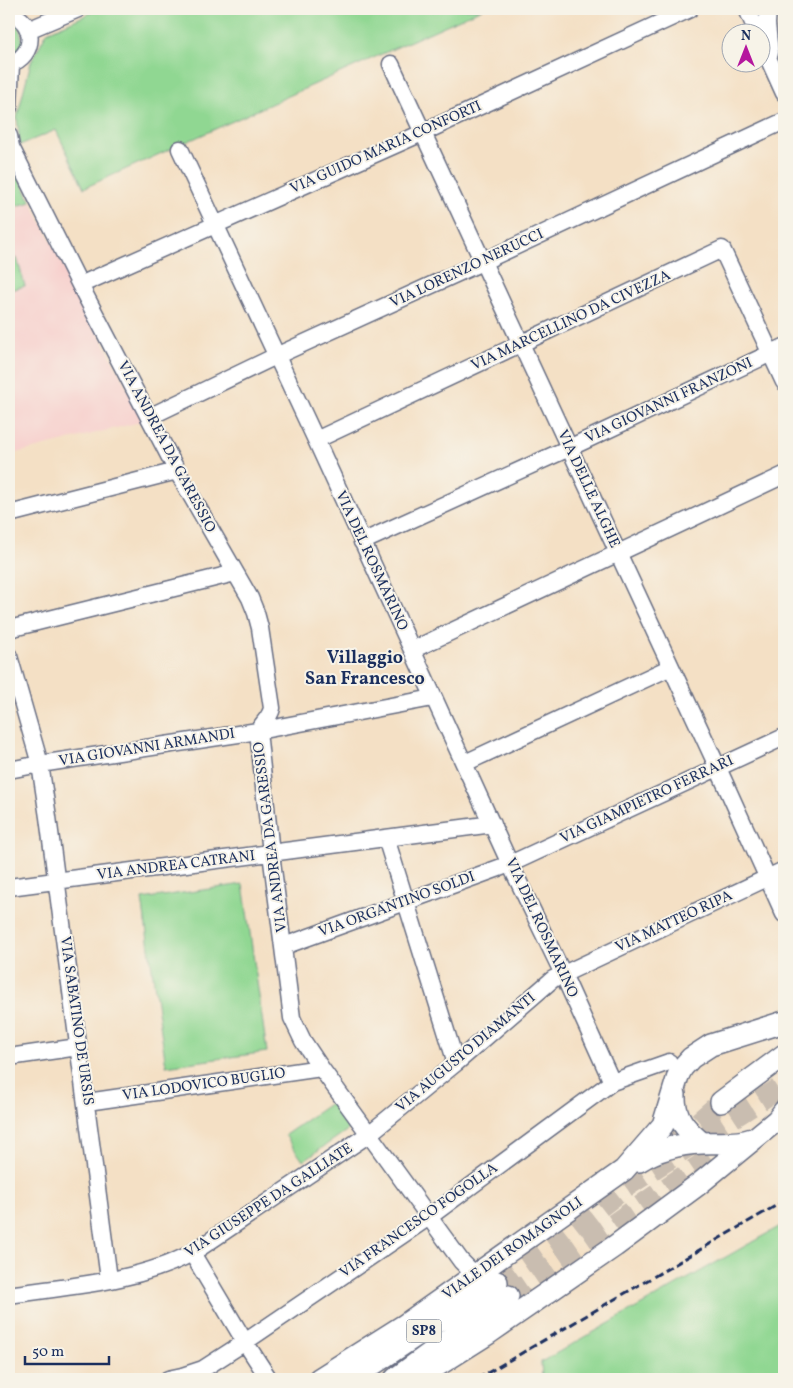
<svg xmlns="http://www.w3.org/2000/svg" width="793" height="1388" font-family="Vollkorn,serif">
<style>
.built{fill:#f7d0cd}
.green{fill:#90d792;stroke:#568378}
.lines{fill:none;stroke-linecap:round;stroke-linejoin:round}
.major-tunnel{stroke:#c9bdb0;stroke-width:21;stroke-dasharray:21 11;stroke-linecap:butt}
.minor-casing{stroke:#676d82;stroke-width:19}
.major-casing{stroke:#676d82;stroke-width:24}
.minor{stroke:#fff;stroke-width:16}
.major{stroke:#fff;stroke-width:21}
.rail{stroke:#1b2f5e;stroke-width:3;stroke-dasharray:8 4;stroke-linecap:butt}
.labels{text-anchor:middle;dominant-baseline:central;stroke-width:4;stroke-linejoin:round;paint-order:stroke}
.shield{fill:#f7f3e8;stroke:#5d6a87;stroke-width:1}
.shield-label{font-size:14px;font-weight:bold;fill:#1b2f5e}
.street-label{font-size:15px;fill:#1b2f5e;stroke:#f7f3e8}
.quarter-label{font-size:18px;font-weight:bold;fill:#1b2f5e;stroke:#f7f3e8}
</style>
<rect width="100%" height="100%" fill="#f7f3e8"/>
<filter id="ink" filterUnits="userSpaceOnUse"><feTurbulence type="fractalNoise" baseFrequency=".02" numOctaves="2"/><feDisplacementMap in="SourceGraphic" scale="10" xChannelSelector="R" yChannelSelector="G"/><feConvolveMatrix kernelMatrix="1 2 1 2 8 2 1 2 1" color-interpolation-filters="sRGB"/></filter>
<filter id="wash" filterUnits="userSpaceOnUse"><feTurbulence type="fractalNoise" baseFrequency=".0096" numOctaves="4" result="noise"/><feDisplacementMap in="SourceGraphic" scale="20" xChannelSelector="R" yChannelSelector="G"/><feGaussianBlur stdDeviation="1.12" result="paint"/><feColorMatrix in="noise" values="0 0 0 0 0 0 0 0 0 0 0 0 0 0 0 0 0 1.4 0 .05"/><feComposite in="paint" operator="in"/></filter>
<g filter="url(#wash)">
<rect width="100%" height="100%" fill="#f4e0c5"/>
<path class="built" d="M 31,202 L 144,421 L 9,455 L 9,208 Z"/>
<path class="green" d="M 100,9 L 482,9 L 84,188 L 56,130 L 20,145 L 17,118 L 23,93 L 31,62 L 47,32 Z
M 9,19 L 19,25 L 23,44 L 9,58 Z
M 9,155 L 31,202 L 9,208 Z
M 17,258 L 25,286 L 10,290 L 9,260 Z
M 243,884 L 267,1052 L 166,1066 L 142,899 Z
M 331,1103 L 349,1129 L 303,1161 L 285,1135 Z
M 784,1224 L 784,1379 L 544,1379 L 542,1378 L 541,1362 Z"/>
</g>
<g filter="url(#ink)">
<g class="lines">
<path class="major-tunnel" d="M 675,1143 L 721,1102
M 497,1282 L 563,1236 L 626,1187 L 784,1085
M 508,1296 L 741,1137"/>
<g class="minor-casing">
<path id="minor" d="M 747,9 L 757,32
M 768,9 L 767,24 L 770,53
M 9,14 C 37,20 36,57 9,64
M 28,30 L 78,9
M 760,40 L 784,93
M 391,64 L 718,768 L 784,914
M 9,107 L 11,64
M 9,136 L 11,147 L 80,285 L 177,471 L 250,598 L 256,613 L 260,628 L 272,708 C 270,718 263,722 258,731 L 271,853 L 292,1018 L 303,1041 L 321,1068 L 461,1261 L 475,1275
M 180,149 L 316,440 L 510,864 L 563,974 L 612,1082
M 80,285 L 422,133 L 690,9
M 149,417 L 276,356 L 482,262 L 784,121
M 316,440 L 722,249 L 784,382
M 9,514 L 177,471
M 362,542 L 569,448 L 784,347
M 9,629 L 235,573
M 412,650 L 784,475
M 9,656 L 40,764 L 48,817 L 109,1279
M 465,763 L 671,667
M 9,770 L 40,764 L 258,731 L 433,698
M 386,838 L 456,1063
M 9,887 L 493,824
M 284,946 L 510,864 L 784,737
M 9,1057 L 78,1047
M 87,1102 L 321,1068
M 192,1253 L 245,1342 L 269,1379
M 9,1295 C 69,1286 138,1282 192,1253 L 369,1134 L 456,1063 L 553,979 L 784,870
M 168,1379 L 182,1376 L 203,1369 L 245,1342 L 429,1217 L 612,1082 L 669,1062"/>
</g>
<g class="major-casing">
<path id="major" d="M 675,1094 C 674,1117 685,1129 702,1143
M 721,1102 L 784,1055
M 639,1161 C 658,1149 680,1144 702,1143 C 719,1142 735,1145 752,1139
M 319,1379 L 403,1326 L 624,1170 L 663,1125 L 678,1076 L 682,1068 L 691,1058 L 711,1045 L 784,1022
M 351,1379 L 497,1282
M 395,1379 L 508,1296
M 416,1379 L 489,1333 L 615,1246 L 699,1184 L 777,1120 L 784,1111"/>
</g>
<use href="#minor" class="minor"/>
<use href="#major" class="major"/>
<path class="rail" d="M 477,1379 L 784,1201"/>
</g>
</g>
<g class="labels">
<rect class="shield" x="406.5" y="1319.5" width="35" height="23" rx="4"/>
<g class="shield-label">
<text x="424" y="1331">SP8</text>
</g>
<g class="street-label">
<text transform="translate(386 148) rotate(-24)">VIA GUIDO MARIA CONFORTI</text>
<text transform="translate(467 269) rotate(-25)">VIA LORENZO NERUCCI</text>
<text transform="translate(571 321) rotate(-25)">VIA MARCELLINO DA CIVEZZA</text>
<text transform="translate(669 401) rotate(-25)">VIA GIOVANNI FRANZONI</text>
<text transform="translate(166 447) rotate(62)">VIA ANDREA DA GARESSIO</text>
<text transform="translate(588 489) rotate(65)">VIA DELLE ALGHE</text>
<text transform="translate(371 561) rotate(65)">VIA DEL ROSMARINO</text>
<text transform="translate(147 748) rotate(-9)">VIA GIOVANNI ARMANDI</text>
<text transform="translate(647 800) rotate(-25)">VIA GIAMPIETRO FERRARI</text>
<text transform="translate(271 837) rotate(-97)">VIA ANDREA DA GARESSIO</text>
<text transform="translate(176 866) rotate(-7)">VIA ANDREA CATRANI</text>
<text transform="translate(397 905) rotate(-20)">VIA ORGANTINO SOLDI</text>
<text transform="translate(674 922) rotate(-25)">VIA MATTEO RIPA</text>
<text transform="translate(541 928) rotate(65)">VIA DEL ROSMARINO</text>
<text transform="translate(76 1021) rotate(82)">VIA SABATINO DE URSIS</text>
<text transform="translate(466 1053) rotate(-40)">VIA AUGUSTO DIAMANTI</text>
<text transform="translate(204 1085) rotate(-8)">VIA LODOVICO BUGLIO</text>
<text transform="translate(269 1201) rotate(-33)">VIA GIUSEPPE DA GALLIATE</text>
<text transform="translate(419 1221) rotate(-35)">VIA FRANCESCO FOGOLLA</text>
<text transform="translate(513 1249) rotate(-35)">VIALE DEI ROMAGNOLI</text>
</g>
<g class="quarter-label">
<text x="365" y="658">Villaggio<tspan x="365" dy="21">San Francesco</tspan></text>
</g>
</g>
<rect width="793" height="1388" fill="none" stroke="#f7f3e8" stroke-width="30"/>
<g transform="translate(746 48)"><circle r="24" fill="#f7f3e8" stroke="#9fa5b1"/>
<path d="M0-4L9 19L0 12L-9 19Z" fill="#b5179e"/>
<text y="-8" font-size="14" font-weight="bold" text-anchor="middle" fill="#1b2f5e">N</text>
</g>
<path d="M25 1356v8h84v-8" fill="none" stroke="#1b2f5e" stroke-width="2.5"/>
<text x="32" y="1356" font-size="15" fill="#1b2f5e" stroke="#f7f3e8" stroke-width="4" paint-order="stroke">50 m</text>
</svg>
